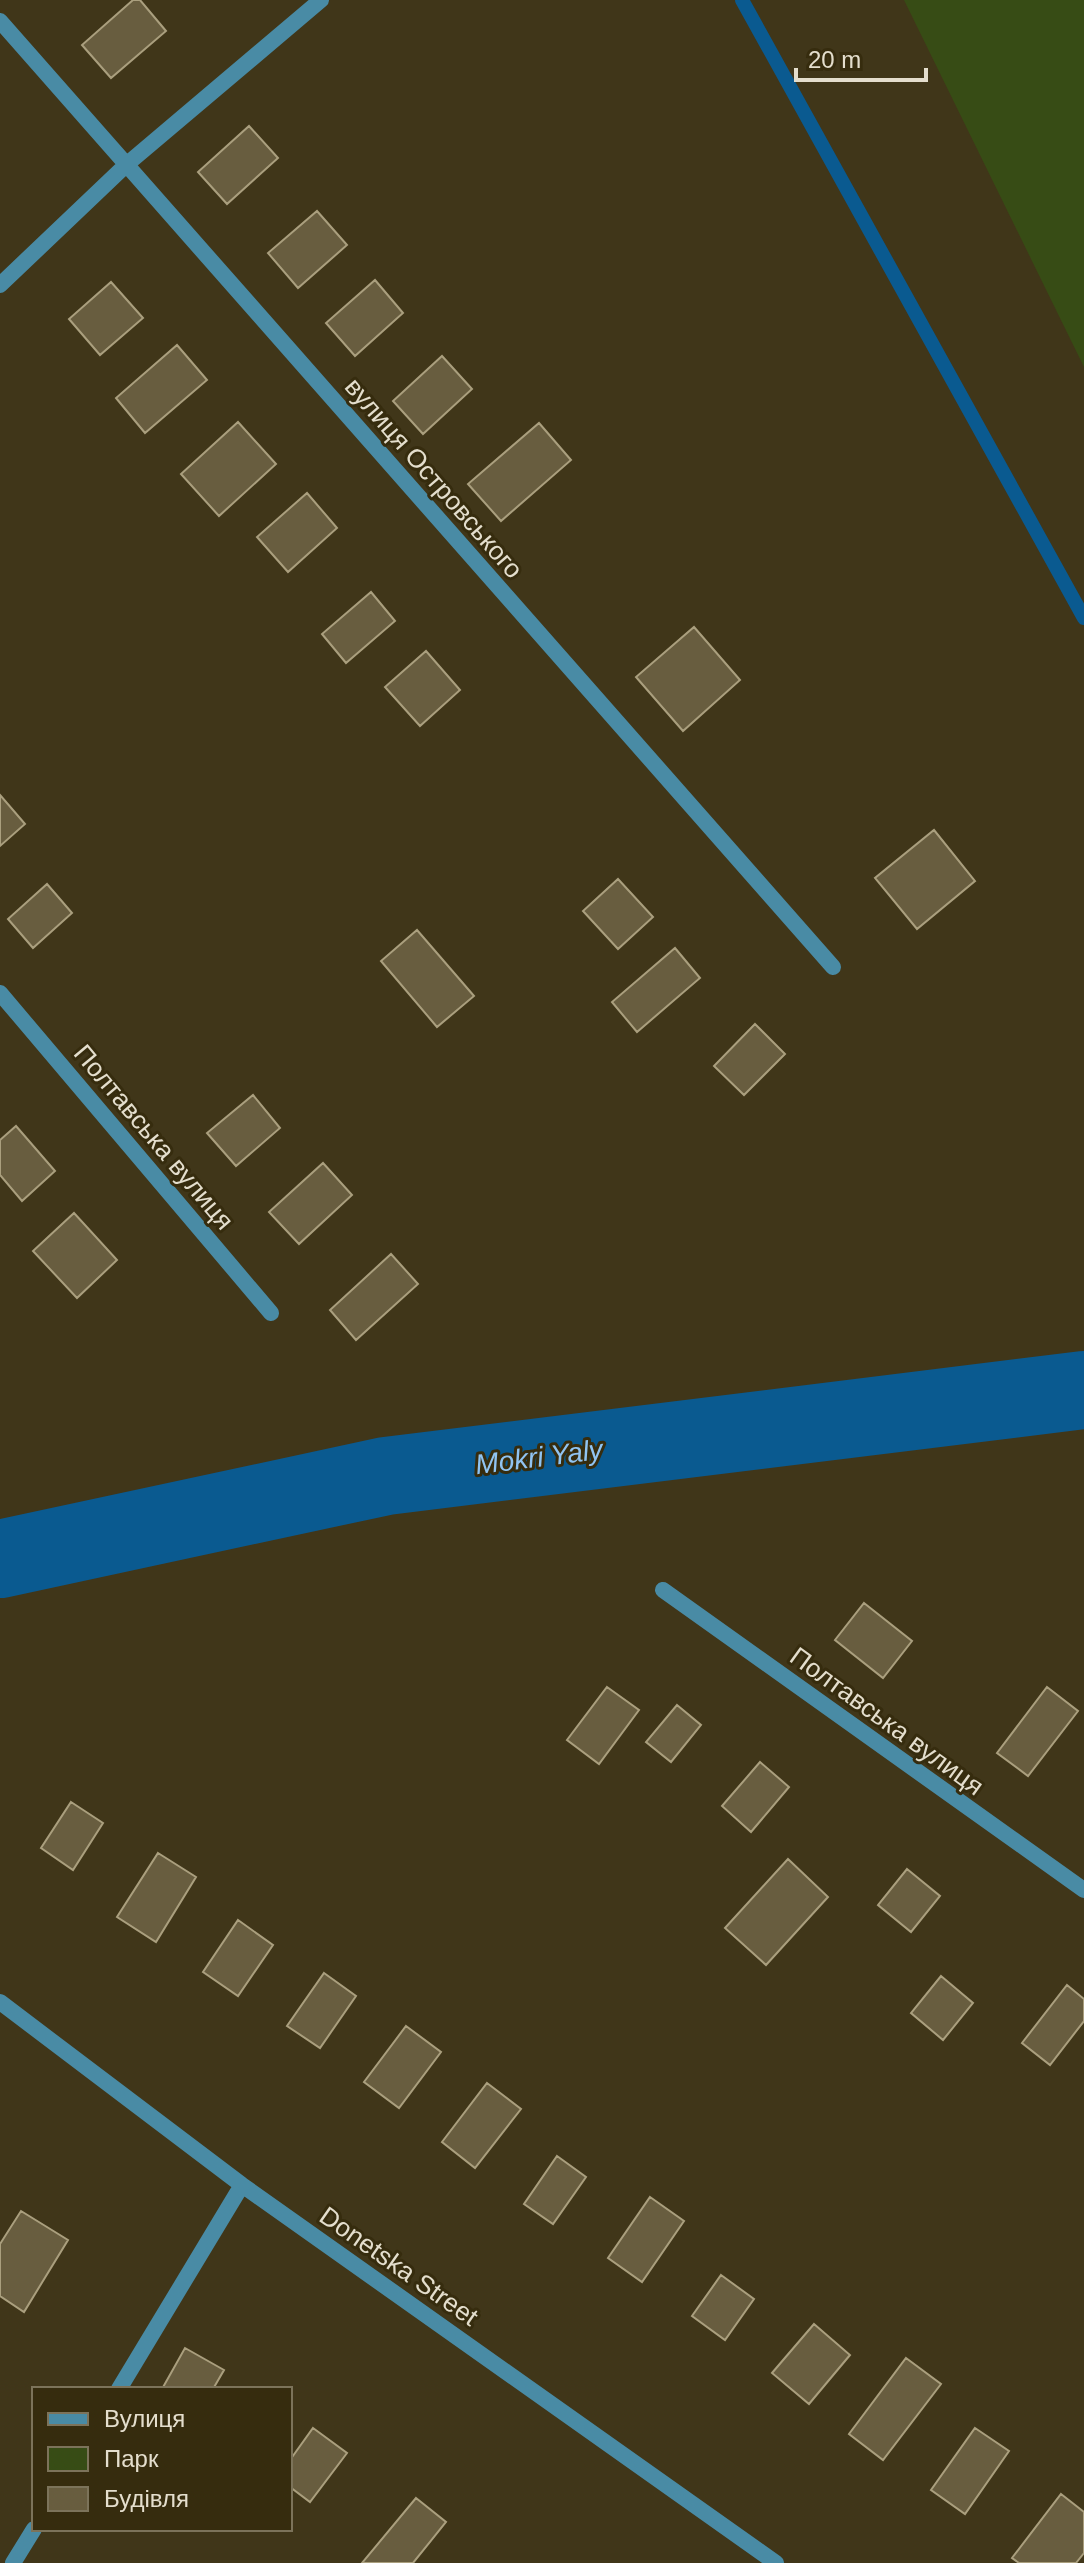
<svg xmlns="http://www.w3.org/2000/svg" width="1084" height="2563" font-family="Helvetica,sans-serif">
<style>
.green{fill:#374c15}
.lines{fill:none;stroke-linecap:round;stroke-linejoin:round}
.stream{stroke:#0a5a90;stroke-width:14}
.river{stroke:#0a5a90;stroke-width:78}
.building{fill:#685d3f;stroke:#aa9f7e;stroke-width:2}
.minor{stroke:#498ba5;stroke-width:16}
.labels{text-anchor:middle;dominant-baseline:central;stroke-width:6;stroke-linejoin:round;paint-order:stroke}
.street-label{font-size:26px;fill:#e4decd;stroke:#362c0e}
.water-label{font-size:28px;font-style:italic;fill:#90c4f2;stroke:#362c0e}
</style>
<rect width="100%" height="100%" fill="#403619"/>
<path class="green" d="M 904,0 L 1084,0 L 1084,367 Z"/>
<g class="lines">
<path class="stream" d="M 742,0 L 1084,618"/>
<path class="river" d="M 0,1559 L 386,1476 L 1084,1390"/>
</g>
<path class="building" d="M 133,0 L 140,0 L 166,31 L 111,78 L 82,45 Z
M 249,126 L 278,158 L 227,204 L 198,172 Z
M 317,211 L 347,245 L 298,288 L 268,253 Z
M 375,280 L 403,313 L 355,356 L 326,323 Z
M 111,282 L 143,318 L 100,355 L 69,319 Z
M 177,345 L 207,380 L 145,433 L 116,398 Z
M 442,356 L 472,389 L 423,434 L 393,401 Z
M 238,422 L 276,464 L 219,516 L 181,474 Z
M 539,423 L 571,460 L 501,521 L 468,484 Z
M 307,493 L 337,528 L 288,572 L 257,537 Z
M 371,592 L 395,621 L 346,663 L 322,634 Z
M 694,627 L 740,680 L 683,731 L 636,677 Z
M 426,651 L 460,690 L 420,726 L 385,687 Z
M 0,795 L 25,824 L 0,846 Z
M 934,830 L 975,881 L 917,929 L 875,878 Z
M 618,879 L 653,917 L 618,949 L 583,911 Z
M 47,884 L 72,913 L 33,948 L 8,919 Z
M 417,930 L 474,996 L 437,1027 L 381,961 Z
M 675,948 L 700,978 L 637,1032 L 612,1002 Z
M 755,1024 L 785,1054 L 744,1095 L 714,1066 Z
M 253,1095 L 280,1128 L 236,1166 L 207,1133 Z
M 16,1126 L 55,1171 L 22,1201 L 0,1175 L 0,1140 Z
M 323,1163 L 352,1195 L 299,1244 L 269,1212 Z
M 74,1213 L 117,1260 L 77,1298 L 33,1251 Z
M 391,1254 L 418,1284 L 356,1340 L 330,1310 Z
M 864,1603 L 912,1641 L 883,1678 L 835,1640 Z
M 607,1687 L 639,1710 L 599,1764 L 567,1740 Z
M 1047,1687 L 1078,1711 L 1028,1776 L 997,1753 Z
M 677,1705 L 701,1725 L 671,1762 L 646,1742 Z
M 760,1762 L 789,1787 L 751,1832 L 722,1806 Z
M 71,1802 L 103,1823 L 73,1870 L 41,1848 Z
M 158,1853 L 196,1877 L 156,1942 L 117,1917 Z
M 788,1859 L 828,1897 L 766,1965 L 725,1928 Z
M 907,1869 L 940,1896 L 911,1932 L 878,1905 Z
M 238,1920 L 273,1945 L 238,1996 L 203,1972 Z
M 324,1973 L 356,1996 L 320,2048 L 287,2026 Z
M 941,1976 L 973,2003 L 943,2040 L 911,2013 Z
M 1067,1985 L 1084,1999 L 1084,2021 L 1050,2065 L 1022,2043 Z
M 406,2026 L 441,2052 L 399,2108 L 364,2082 Z
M 487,2083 L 521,2109 L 475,2168 L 442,2142 Z
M 557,2156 L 586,2177 L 553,2224 L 524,2204 Z
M 650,2197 L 684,2221 L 642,2282 L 608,2258 Z
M 21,2211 L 68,2240 L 24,2312 L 0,2296 L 0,2244 Z
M 721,2275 L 754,2299 L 725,2340 L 692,2316 Z
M 814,2324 L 850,2355 L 809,2404 L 772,2373 Z
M 185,2348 L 224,2370 L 213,2389 L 162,2389 Z
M 906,2358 L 941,2384 L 883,2460 L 849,2434 Z
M 313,2428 L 347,2453 L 310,2502 L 290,2487 L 290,2460 Z
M 975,2428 L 1009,2451 L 965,2514 L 931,2490 Z
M 1061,2494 L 1084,2512 L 1084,2553 L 1076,2563 L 1019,2563 L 1012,2558 Z
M 416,2498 L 446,2522 L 413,2563 L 362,2563 Z"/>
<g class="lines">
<path class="minor" d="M 0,21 L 833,967
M 0,285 L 126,165 L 321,0
M 0,993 L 271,1313
M 663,1590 L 1084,1890
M 0,2002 L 242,2185 L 776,2563
M 119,2389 L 242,2185
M 13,2563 L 34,2529"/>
</g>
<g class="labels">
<g class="street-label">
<text transform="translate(434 478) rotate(49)">вулиця Островського</text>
<text transform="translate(154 1137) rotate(50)">Полтавська вулиця</text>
<text transform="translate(887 1721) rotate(36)">Полтавська вулиця</text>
<text transform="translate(399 2266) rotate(35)">Donetska Street</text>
</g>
<g class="water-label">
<text transform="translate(539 1457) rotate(-7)">Mokri Yaly</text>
</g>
</g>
<rect x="32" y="2387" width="260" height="144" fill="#362c0e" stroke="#7c735a" stroke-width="2"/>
<rect x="48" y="2413" width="40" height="12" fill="#498ba5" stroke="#7c735a" stroke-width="2"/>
<text x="104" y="2427" font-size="24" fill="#e4decd">Вулиця</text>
<rect x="48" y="2447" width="40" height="24" fill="#374c15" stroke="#7c735a" stroke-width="2"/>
<text x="104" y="2467" font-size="24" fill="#e4decd">Парк</text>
<rect x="48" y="2487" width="40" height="24" fill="#685d3f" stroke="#7c735a" stroke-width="2"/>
<text x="104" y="2507" font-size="24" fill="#e4decd">Будівля</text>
<path d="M796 68v12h130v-12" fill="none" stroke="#e4decd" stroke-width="4"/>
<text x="808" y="68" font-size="24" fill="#e4decd" stroke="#362c0e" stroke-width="6" paint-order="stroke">20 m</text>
</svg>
